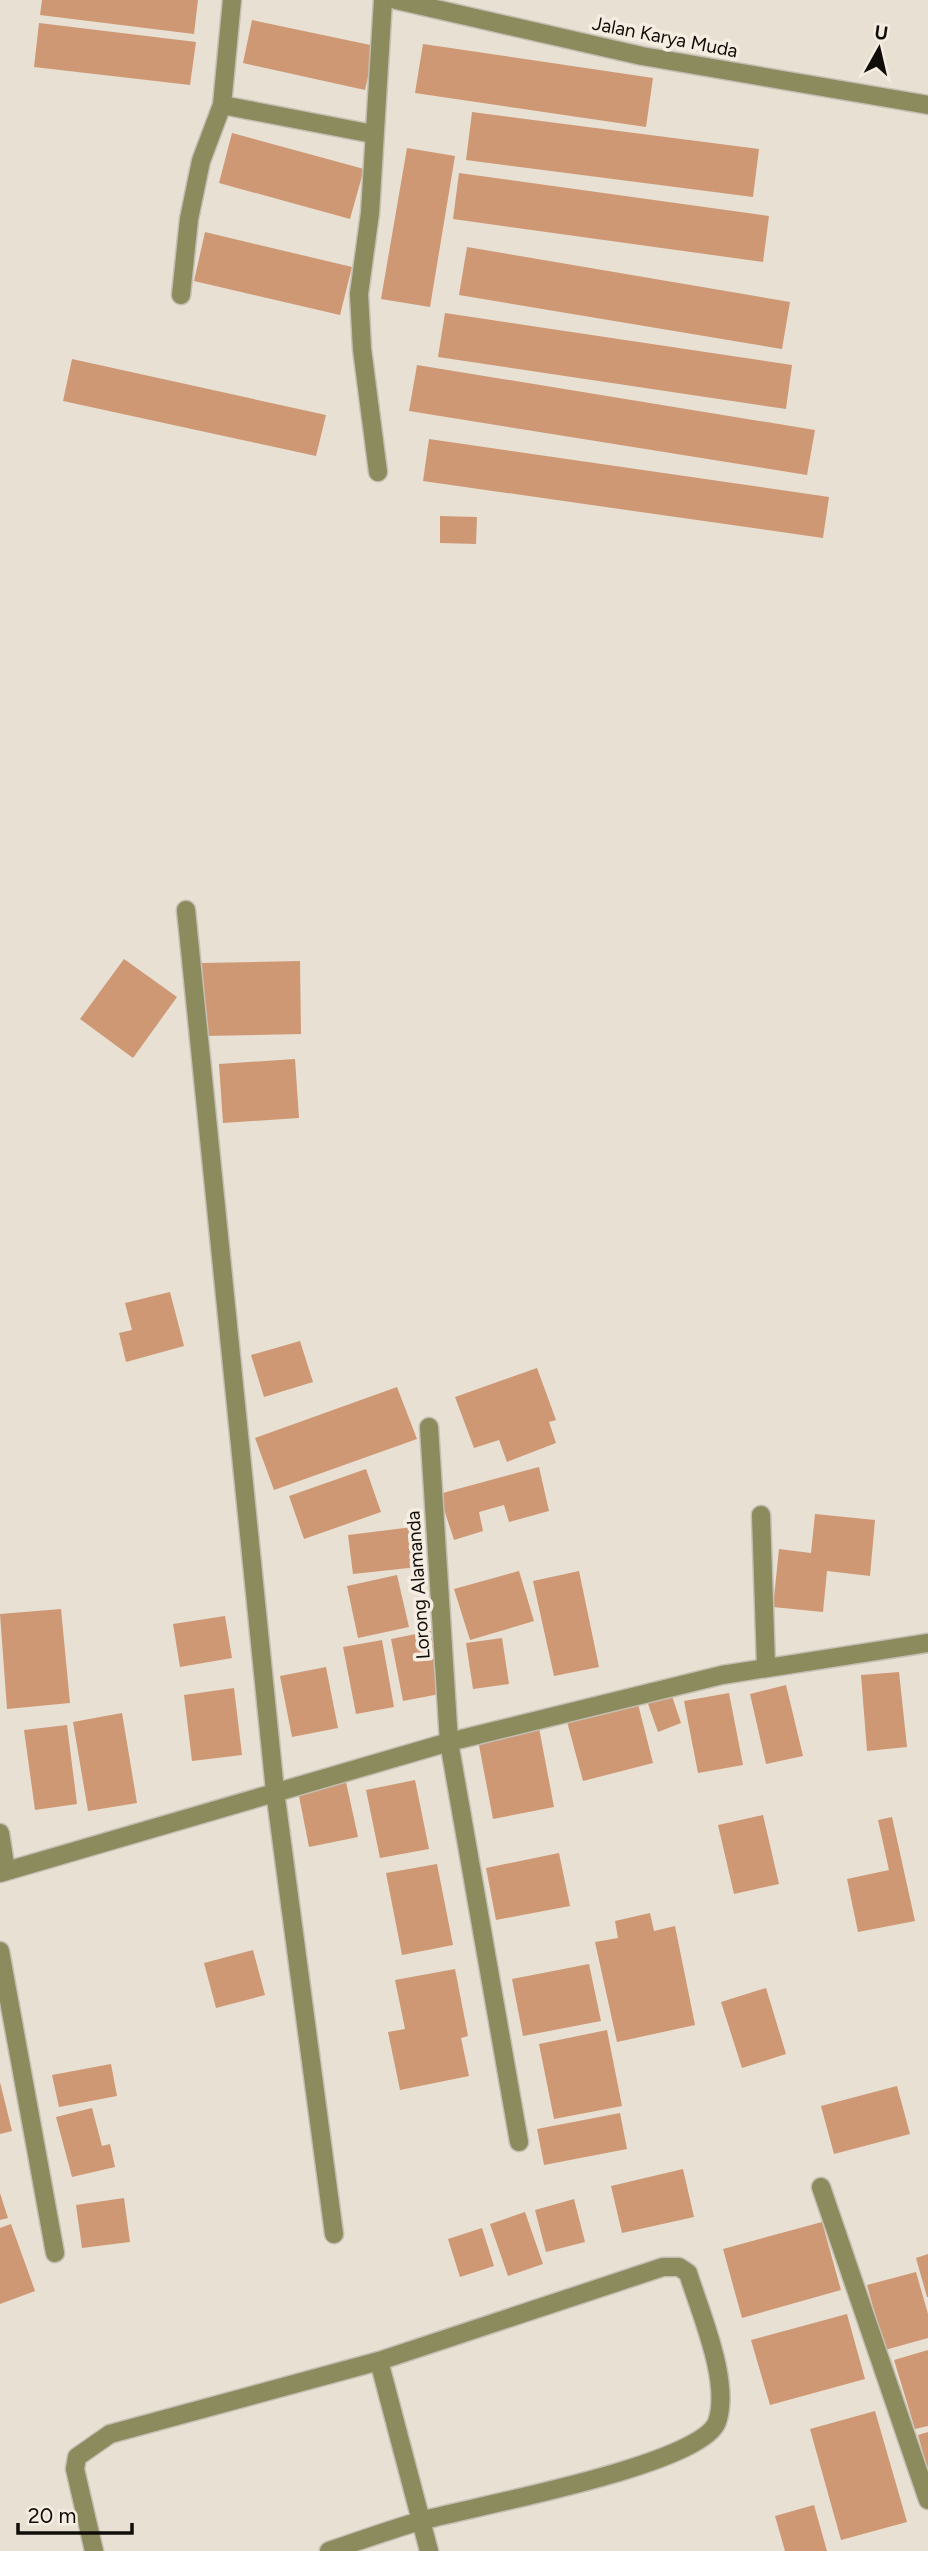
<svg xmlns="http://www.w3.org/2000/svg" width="928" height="2551" font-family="Figtree,sans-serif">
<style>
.building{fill:#cf9875}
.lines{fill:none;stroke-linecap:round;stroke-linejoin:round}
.service-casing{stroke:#c5beb3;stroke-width:21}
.minor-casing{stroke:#c5beb3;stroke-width:21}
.service{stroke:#8b8b5e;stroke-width:18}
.minor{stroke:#8b8b5e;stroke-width:18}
.labels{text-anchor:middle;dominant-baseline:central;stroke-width:7;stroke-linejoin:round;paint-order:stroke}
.street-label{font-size:19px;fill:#110e0a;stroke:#f5ede1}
</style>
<rect width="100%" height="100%" fill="#e7e0d3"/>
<path class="building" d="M 42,0 L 198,0 L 194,34 L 40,15 Z
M 252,20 L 375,46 L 365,90 L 243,63 Z
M 39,23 L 196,42 L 190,85 L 34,67 Z
M 423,44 L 653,78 L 646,127 L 415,93 Z
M 472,112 L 759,149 L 753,197 L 466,160 Z
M 232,133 L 364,169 L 350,219 L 219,183 Z
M 407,148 L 455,156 L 430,307 L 381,299 Z
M 459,173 L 769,216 L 763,262 L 453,219 Z
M 205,232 L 352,267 L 340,315 L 194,281 Z
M 467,247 L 790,302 L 782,349 L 459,295 Z
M 445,313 L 792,365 L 786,409 L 438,357 Z
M 72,359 L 326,415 L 316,456 L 63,401 Z
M 417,365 L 815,430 L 807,475 L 409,411 Z
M 429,439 L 829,497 L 823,538 L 423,481 Z
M 440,516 L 477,517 L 476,544 L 440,543 Z
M 124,959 L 177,997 L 133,1058 L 80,1019 Z
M 300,961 L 301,1034 L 204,1036 L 202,963 Z
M 295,1059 L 299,1118 L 223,1123 L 219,1064 Z
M 170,1292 L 184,1346 L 126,1362 L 119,1333 L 132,1330 L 125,1303 Z
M 300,1341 L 313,1382 L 264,1397 L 251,1355 Z
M 537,1368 L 556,1420 L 549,1422 L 556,1443 L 507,1462 L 499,1440 L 474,1448 L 455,1397 Z
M 397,1387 L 417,1439 L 274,1490 L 255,1438 Z
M 539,1467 L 549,1511 L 509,1522 L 504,1505 L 479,1512 L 483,1531 L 454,1540 L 439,1494 Z
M 366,1469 L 381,1512 L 304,1539 L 289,1496 Z
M 815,1514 L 875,1520 L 870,1576 L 827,1571 L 823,1612 L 773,1607 L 779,1549 L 811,1553 Z
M 413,1527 L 418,1567 L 353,1574 L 348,1535 Z
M 519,1571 L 534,1621 L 470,1640 L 454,1589 Z
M 579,1571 L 599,1667 L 554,1676 L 533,1581 Z
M 397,1575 L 409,1627 L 358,1638 L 347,1586 Z
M 61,1609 L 70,1703 L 7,1709 L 0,1614 Z
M 225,1616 L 232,1658 L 180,1667 L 173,1624 Z
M 431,1631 L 445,1693 L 403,1701 L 391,1639 Z
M 502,1638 L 509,1684 L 473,1689 L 466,1643 Z
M 382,1640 L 394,1707 L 356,1714 L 343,1647 Z
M 326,1667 L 338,1728 L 292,1737 L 280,1676 Z
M 899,1672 L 907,1747 L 867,1751 L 861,1675 Z
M 786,1685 L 803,1756 L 766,1764 L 750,1694 Z
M 234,1688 L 242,1755 L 192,1761 L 184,1695 Z
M 671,1693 L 681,1723 L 658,1732 L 647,1701 Z
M 729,1693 L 743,1765 L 698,1773 L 684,1701 Z
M 637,1700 L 653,1763 L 583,1781 L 566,1718 Z
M 122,1713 L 137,1803 L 88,1811 L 73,1722 Z
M 67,1725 L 77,1804 L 35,1810 L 24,1730 Z
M 539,1728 L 554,1807 L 493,1819 L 478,1740 Z
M 415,1780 L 429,1849 L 380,1858 L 366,1790 Z
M 346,1782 L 358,1837 L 309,1847 L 298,1791 Z
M 763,1815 L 779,1884 L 734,1894 L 718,1825 Z
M 892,1817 L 915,1921 L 858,1932 L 847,1879 L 889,1870 L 878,1820 Z
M 559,1853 L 570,1906 L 496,1920 L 486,1868 Z
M 437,1864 L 453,1945 L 402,1955 L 386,1873 Z
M 650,1913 L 654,1931 L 675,1926 L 695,2025 L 617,2042 L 595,1942 L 618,1938 L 615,1921 Z
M 253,1950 L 265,1995 L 216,2008 L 204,1963 Z
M 589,1964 L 601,2021 L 523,2036 L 512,1979 Z
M 455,1969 L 468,2036 L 461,2038 L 469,2076 L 400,2090 L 388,2032 L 405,2029 L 395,1980 Z
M 766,1988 L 786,2054 L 742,2068 L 721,2002 Z
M 607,2030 L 622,2106 L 554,2119 L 539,2044 Z
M 111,2064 L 117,2096 L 59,2107 L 52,2075 Z
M 0,2082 L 12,2131 L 0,2134 Z
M 897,2086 L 910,2134 L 834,2154 L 821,2106 Z
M 92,2108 L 102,2146 L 110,2144 L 115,2167 L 72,2177 L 56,2117 Z
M 620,2113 L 627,2149 L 544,2165 L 537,2129 Z
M 683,2169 L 694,2217 L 622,2233 L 611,2186 Z
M 0,2193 L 8,2218 L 0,2220 Z
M 124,2198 L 130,2242 L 82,2248 L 76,2205 Z
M 574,2199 L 585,2242 L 546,2252 L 535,2210 Z
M 525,2212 L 543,2264 L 508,2276 L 490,2224 Z
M 822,2222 L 841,2290 L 742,2318 L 723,2249 Z
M 11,2224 L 35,2291 L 0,2304 L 0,2228 Z
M 482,2228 L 494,2266 L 460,2277 L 448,2239 Z
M 928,2254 L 928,2297 L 927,2297 L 916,2258 Z
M 916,2272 L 928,2314 L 928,2338 L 885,2350 L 867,2285 Z
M 847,2314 L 865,2379 L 770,2405 L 751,2340 Z
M 928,2350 L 928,2426 L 915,2429 L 894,2360 Z
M 875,2411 L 907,2522 L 841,2540 L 810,2429 Z
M 928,2432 L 928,2467 L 927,2467 L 918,2435 Z
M 814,2505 L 827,2551 L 785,2551 L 775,2516 Z"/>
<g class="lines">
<g class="service-casing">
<path id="service" d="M 222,105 L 373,134
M 181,295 L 189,219 L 201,161 L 222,105 L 232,0
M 378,472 L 362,349 L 359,294 L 370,213 L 383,0"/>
</g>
<g class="minor-casing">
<path id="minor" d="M 396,0 L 642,56 L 928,105
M 186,910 L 275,1791 L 334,2234
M 429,1427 L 449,1742 L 519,2142
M 761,1515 L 766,1666
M 0,1833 L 6,1871
M 0,1873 L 449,1742 L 722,1675 L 928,1643
M 0,1951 L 55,2253
M 821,2187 L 928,2500
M 379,2361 L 429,2551
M 94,2551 L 75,2469 L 77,2457 L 110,2434 L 379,2361 L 663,2267 L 679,2267 L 688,2273 C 700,2312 731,2382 717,2422 C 700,2466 470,2507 420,2521 C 389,2530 359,2541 329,2551"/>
</g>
<use href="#service" class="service"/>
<use href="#minor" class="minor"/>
</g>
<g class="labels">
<g class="street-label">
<text transform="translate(665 37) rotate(11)">Jalan Karya Muda</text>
<text transform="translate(418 1585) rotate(-94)">Lorong Alamanda</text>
</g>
</g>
<g transform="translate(879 49) rotate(8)" stroke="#f5ede1" stroke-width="5" paint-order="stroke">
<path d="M0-5L12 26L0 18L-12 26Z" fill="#110e0a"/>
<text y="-10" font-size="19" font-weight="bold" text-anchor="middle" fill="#110e0a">U</text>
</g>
<path d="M18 2523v10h114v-10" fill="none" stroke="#110e0a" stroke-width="3.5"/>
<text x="28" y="2523" font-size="21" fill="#110e0a" stroke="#f5ede1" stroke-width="5" paint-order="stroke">20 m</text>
</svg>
